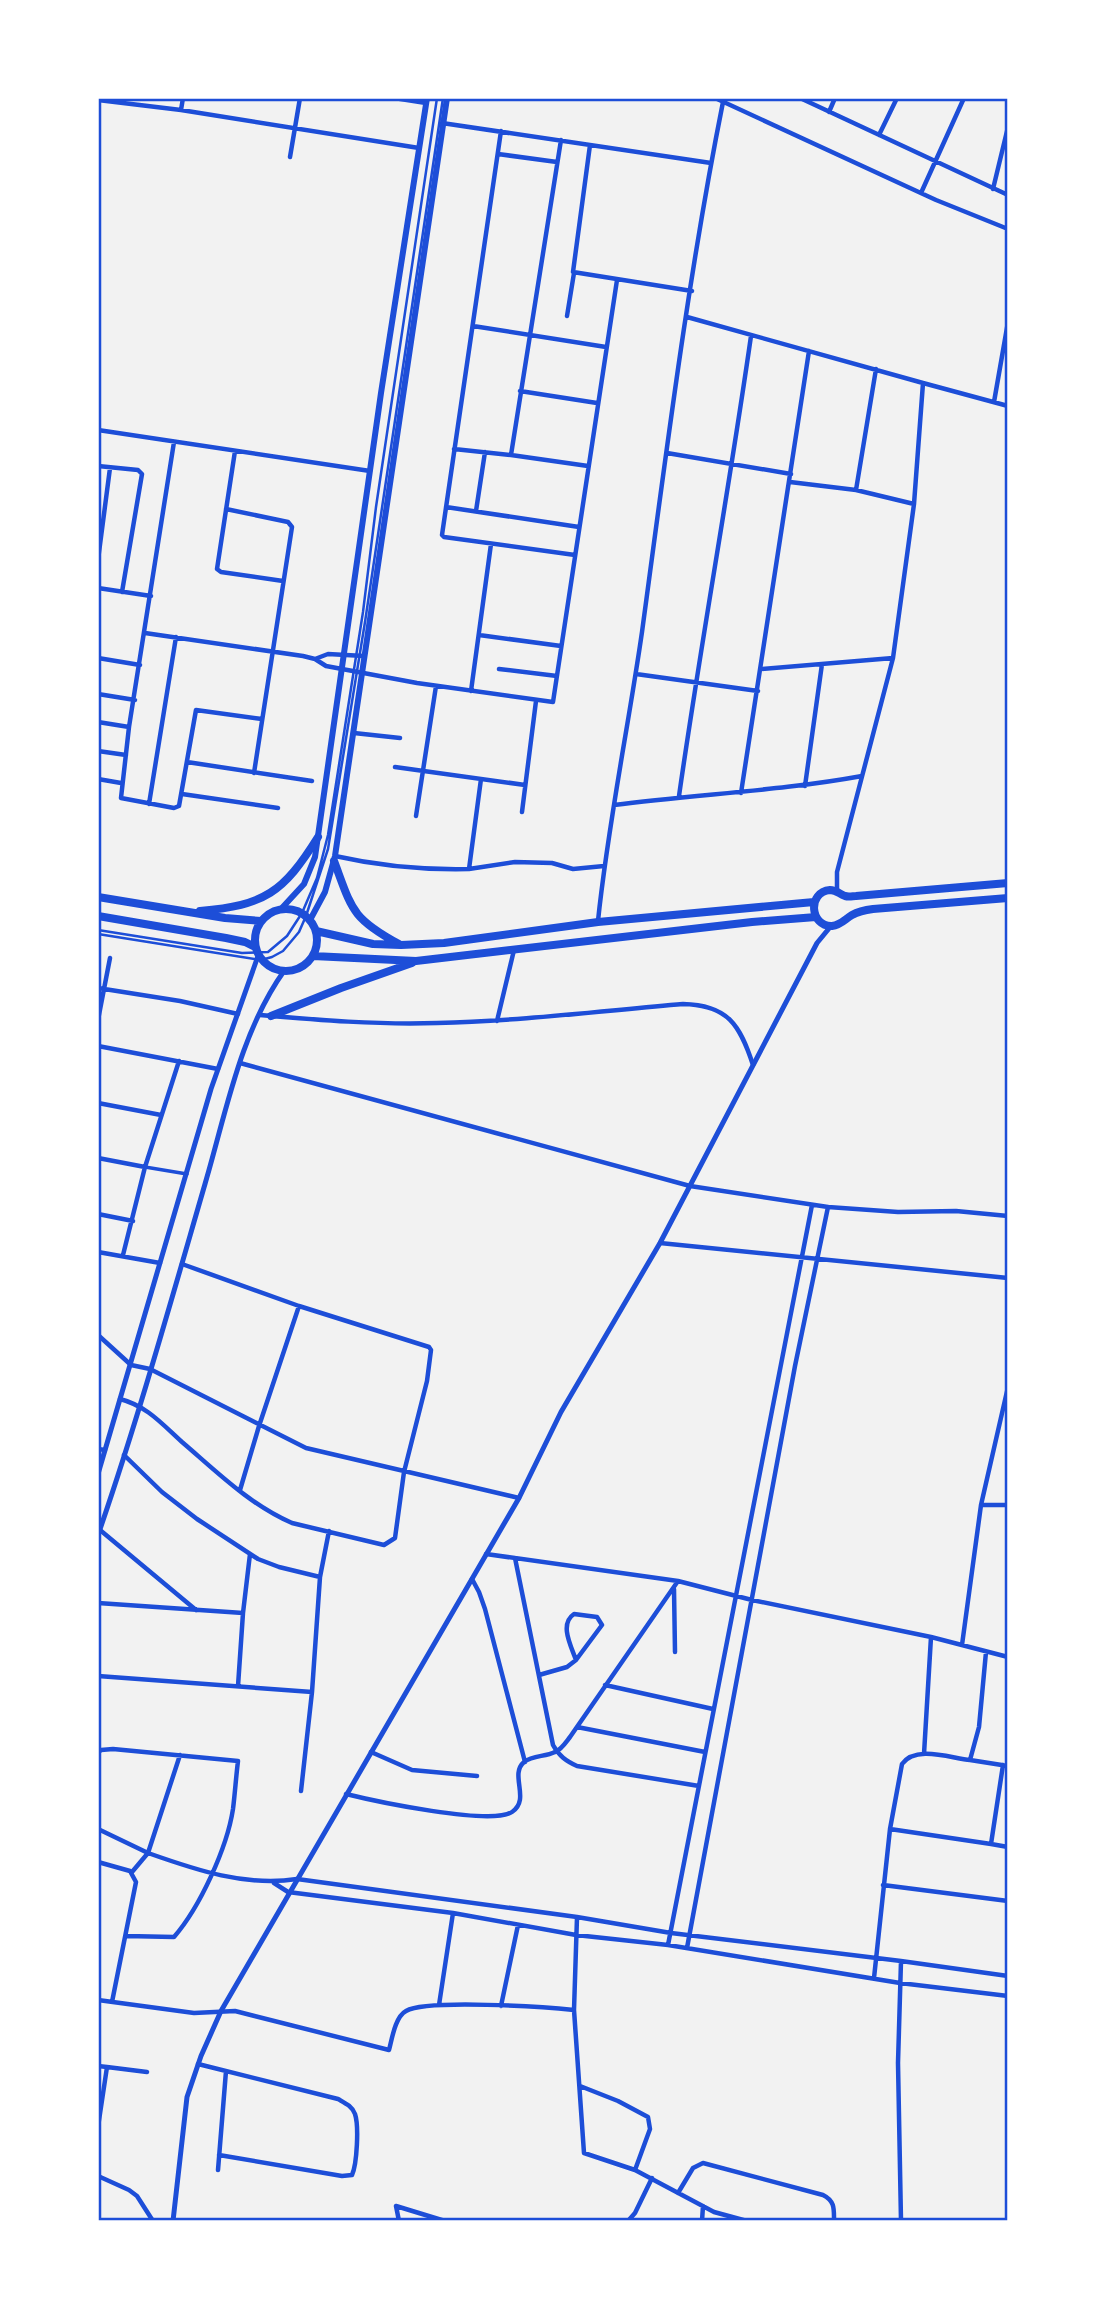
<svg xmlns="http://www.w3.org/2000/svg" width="1106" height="2319" font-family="'Titillium Web',sans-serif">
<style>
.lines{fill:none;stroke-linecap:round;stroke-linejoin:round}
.service{stroke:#1d4ed8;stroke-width:2.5}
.pedestrian{stroke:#1d4ed8;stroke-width:3.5}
.minor{stroke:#1d4ed8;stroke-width:4.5}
.tertiary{stroke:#1d4ed8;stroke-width:5}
.secondary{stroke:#1d4ed8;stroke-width:6}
.trunk{stroke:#1d4ed8;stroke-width:8}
.neatline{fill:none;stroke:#1d4ed8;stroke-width:2.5}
</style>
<rect width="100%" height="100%" fill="#f2f2f2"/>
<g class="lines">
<path class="service" d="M 98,930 L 242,953 L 268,952 L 287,936 L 302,913 L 317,878 L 328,835 L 363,612 L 376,507 L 437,98
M 98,934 L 261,960 L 272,957 L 283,951 L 299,932 L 306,916 L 328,849 L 365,622 L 443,98"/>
<path class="pedestrian" d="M 145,1167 L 187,1174"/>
<path class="minor" d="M 394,98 L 426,103
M 715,98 L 936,200 L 1008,229
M 800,98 L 1008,195
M 98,100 L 181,110 L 419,148
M 181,110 L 183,98
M 829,112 L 835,98
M 442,123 L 711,163
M 501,131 L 442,535 L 444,537 L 575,555
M 879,135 L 897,98
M 561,140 L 511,455 L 588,466
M 590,145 L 573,272 L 692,291
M 498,154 L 557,162
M 290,157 L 300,98
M 993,189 L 1008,127
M 921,193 L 964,98
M 567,316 L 574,273
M 687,317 L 923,383 L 914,504 L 893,658 L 837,872 L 837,891
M 473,326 L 606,347
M 923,383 L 1008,406
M 520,391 L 597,403
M 994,402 L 1008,322
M 98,430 L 370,471
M 174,442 L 129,727 L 121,798 L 174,808 L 179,806 L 196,710 L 262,719
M 454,449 L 511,455
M 235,451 L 217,569 L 221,572 L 283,581
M 667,453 L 791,474
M 98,466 L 138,470 L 142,474 L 122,592
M 790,482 L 856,490 L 914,504
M 856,490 L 876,369
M 446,507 L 579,527
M 226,509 L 288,522 L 292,527 L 254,773
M 476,511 L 485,452
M 98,560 L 110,468
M 98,588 L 151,596
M 145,633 L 303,656 L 315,659 L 326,666 L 417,683 L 553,702 L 617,280
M 479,635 L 561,646
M 98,658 L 140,665
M 315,659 L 328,654 L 364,656
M 499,669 L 557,676
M 761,669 L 893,658
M 636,674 L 758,691
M 471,691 L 491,544
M 98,694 L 135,700
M 98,722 L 129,727
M 354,733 L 400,738
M 98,751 L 126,755
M 187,762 L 312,781
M 395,767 L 525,785
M 98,779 L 121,783
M 805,786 L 822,664
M 741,793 L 809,351
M 182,794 L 278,808
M 679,796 C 701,642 729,490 751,336
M 149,804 L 176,637
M 614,805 C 697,794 780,791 862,776
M 522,812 L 536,701
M 416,816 L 436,686
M 335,856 C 379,866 423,870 469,869 L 481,779
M 469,869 L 515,862 L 552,863 L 573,869 L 604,866
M 598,921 C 608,824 628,729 642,632 C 666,455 688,277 723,102
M 98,988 L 180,1001 L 238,1014
M 260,1015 C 318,1020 378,1025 437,1023 C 519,1021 601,1011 683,1004 C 728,1005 740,1025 753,1065
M 98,1020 L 110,958
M 497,1021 L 514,950
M 98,1046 L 218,1069
M 240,1063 L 690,1186 L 828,1207 L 898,1212 L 956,1211 L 1008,1216
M 98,1103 L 161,1115
M 98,1158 L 145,1167
M 98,1214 L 133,1221
M 660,1243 L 1008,1278
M 98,1252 L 160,1263
M 123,1255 L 145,1167 L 179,1061
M 98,1335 L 131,1365 L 150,1369 L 306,1448 L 519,1498
M 120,1399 C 147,1406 162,1424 182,1442 C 216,1471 250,1505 292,1523 L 384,1545 L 395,1538 L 404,1472 L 427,1381 L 431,1350 L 429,1347 L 299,1306 L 182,1264
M 98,1449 L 105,1450
M 124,1455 L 162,1492 L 197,1519 L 258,1559 L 279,1567 L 320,1577
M 240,1490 L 259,1426 L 299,1306
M 981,1505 L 1008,1505
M 100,1530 L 196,1610
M 486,1554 L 678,1581 L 752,1600 L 931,1637 L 1008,1657
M 515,1558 L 553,1745 C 559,1756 566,1761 577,1766 L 699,1786
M 472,1579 L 479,1592 L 485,1609 L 525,1762
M 674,1589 L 675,1652
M 98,1603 L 243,1613
M 962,1645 L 981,1505 L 1008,1387
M 539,1675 L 567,1667 L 576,1660 L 602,1625 L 597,1617 L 574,1614 C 559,1624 571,1646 576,1660
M 98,1676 L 312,1692
M 605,1685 L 713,1709
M 238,1686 L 243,1613 L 250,1554
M 577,1727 L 705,1752
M 371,1752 L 412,1770 L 477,1776
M 98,1753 L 101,1750 L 113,1749 L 238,1761 C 236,1777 235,1793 233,1809 C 227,1848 200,1907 174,1937 L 126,1936
M 924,1754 L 931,1637
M 970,1760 L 1008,1766
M 301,1791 L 312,1692 L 320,1577 L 329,1531
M 346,1794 C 374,1801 491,1826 512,1812 C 531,1799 509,1775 524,1762 C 533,1755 545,1757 555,1752 C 561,1750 566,1742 570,1737 L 678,1581
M 98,1829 L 148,1853 L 180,1755
M 890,1829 L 991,1844 L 1003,1765
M 991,1844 L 1008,1847
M 98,1862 L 130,1871 L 136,1882 L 112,2002
M 132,1872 L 148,1853 C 196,1870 246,1887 297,1879 L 577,1917 L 671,1933 L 901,1961 L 1008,1976
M 274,1883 L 288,1892 L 453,1913 L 576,1935 L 668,1945 L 900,1983 L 1008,1996
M 883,1885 L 1008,1901
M 577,1917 L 574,2010 L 584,2153 L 635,2170 L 714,2212 L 747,2221
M 668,1945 L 812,1205
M 687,1948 L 795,1366 L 828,1207
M 901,1961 L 898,2063 L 901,2221
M 874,1978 L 890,1829 L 902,1764 C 916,1745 950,1758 970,1760 L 979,1727 L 986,1652
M 98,2000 L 194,2013 L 235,2011 L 389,2050 C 392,2039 395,2017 406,2011 C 427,1999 545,2007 574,2010
M 439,2005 L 453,1913
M 501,2006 L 518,1925
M 198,2064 L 338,2099 C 345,2103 352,2106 355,2114 C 359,2126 357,2164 352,2175 L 342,2176 L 219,2155
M 98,2066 L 107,2067 L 98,2127
M 107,2067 L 147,2072
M 580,2086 L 618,2101 L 648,2117 L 650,2129 L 635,2170
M 218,2170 L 226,2071
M 98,2176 L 129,2190 L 137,2196 L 153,2221
M 678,2193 L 693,2168 L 703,2163 L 823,2195 C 835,2201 834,2209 834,2221
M 399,2221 L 396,2206 L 445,2221
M 628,2221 L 635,2213 L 652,2178
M 702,2221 L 703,2206"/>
<path class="tertiary" d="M 98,1474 L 211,1089 L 258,956
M 98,1535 C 138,1419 171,1301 205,1184 C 226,1113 240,1033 284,971
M 173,2221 L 187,2097 L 201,2056 L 221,2011 L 519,1498 L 561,1412 L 660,1243 L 817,943 L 831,926"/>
<path class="secondary" d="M 281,909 L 304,884 L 315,857 L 381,393 L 427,98
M 310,920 L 325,892 L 335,856 L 447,98"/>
<path class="trunk" d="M 334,861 C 352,909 351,918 399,944
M 1008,883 L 856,896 C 853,896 849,897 845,896 C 839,894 837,890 830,890 C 807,892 810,927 832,926 C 841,925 845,919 852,915 C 859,911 865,910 873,909 L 1008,898
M 98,897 L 225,918 L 261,921
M255 940a31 31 0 1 1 62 0a31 31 0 1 1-62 0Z
M 200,911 C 265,905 283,893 318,837
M 98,916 L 226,938 L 245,942 L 255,947
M 316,931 L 373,944 L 401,945 L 444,943 L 598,922 L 814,902
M 313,956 L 416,961 L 752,922 L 816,917
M 271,1016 L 341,988 L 412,963"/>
</g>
<rect width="1106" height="2319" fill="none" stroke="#ffffff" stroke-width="200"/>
<rect x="100" y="100" width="906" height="2119" class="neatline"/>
</svg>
